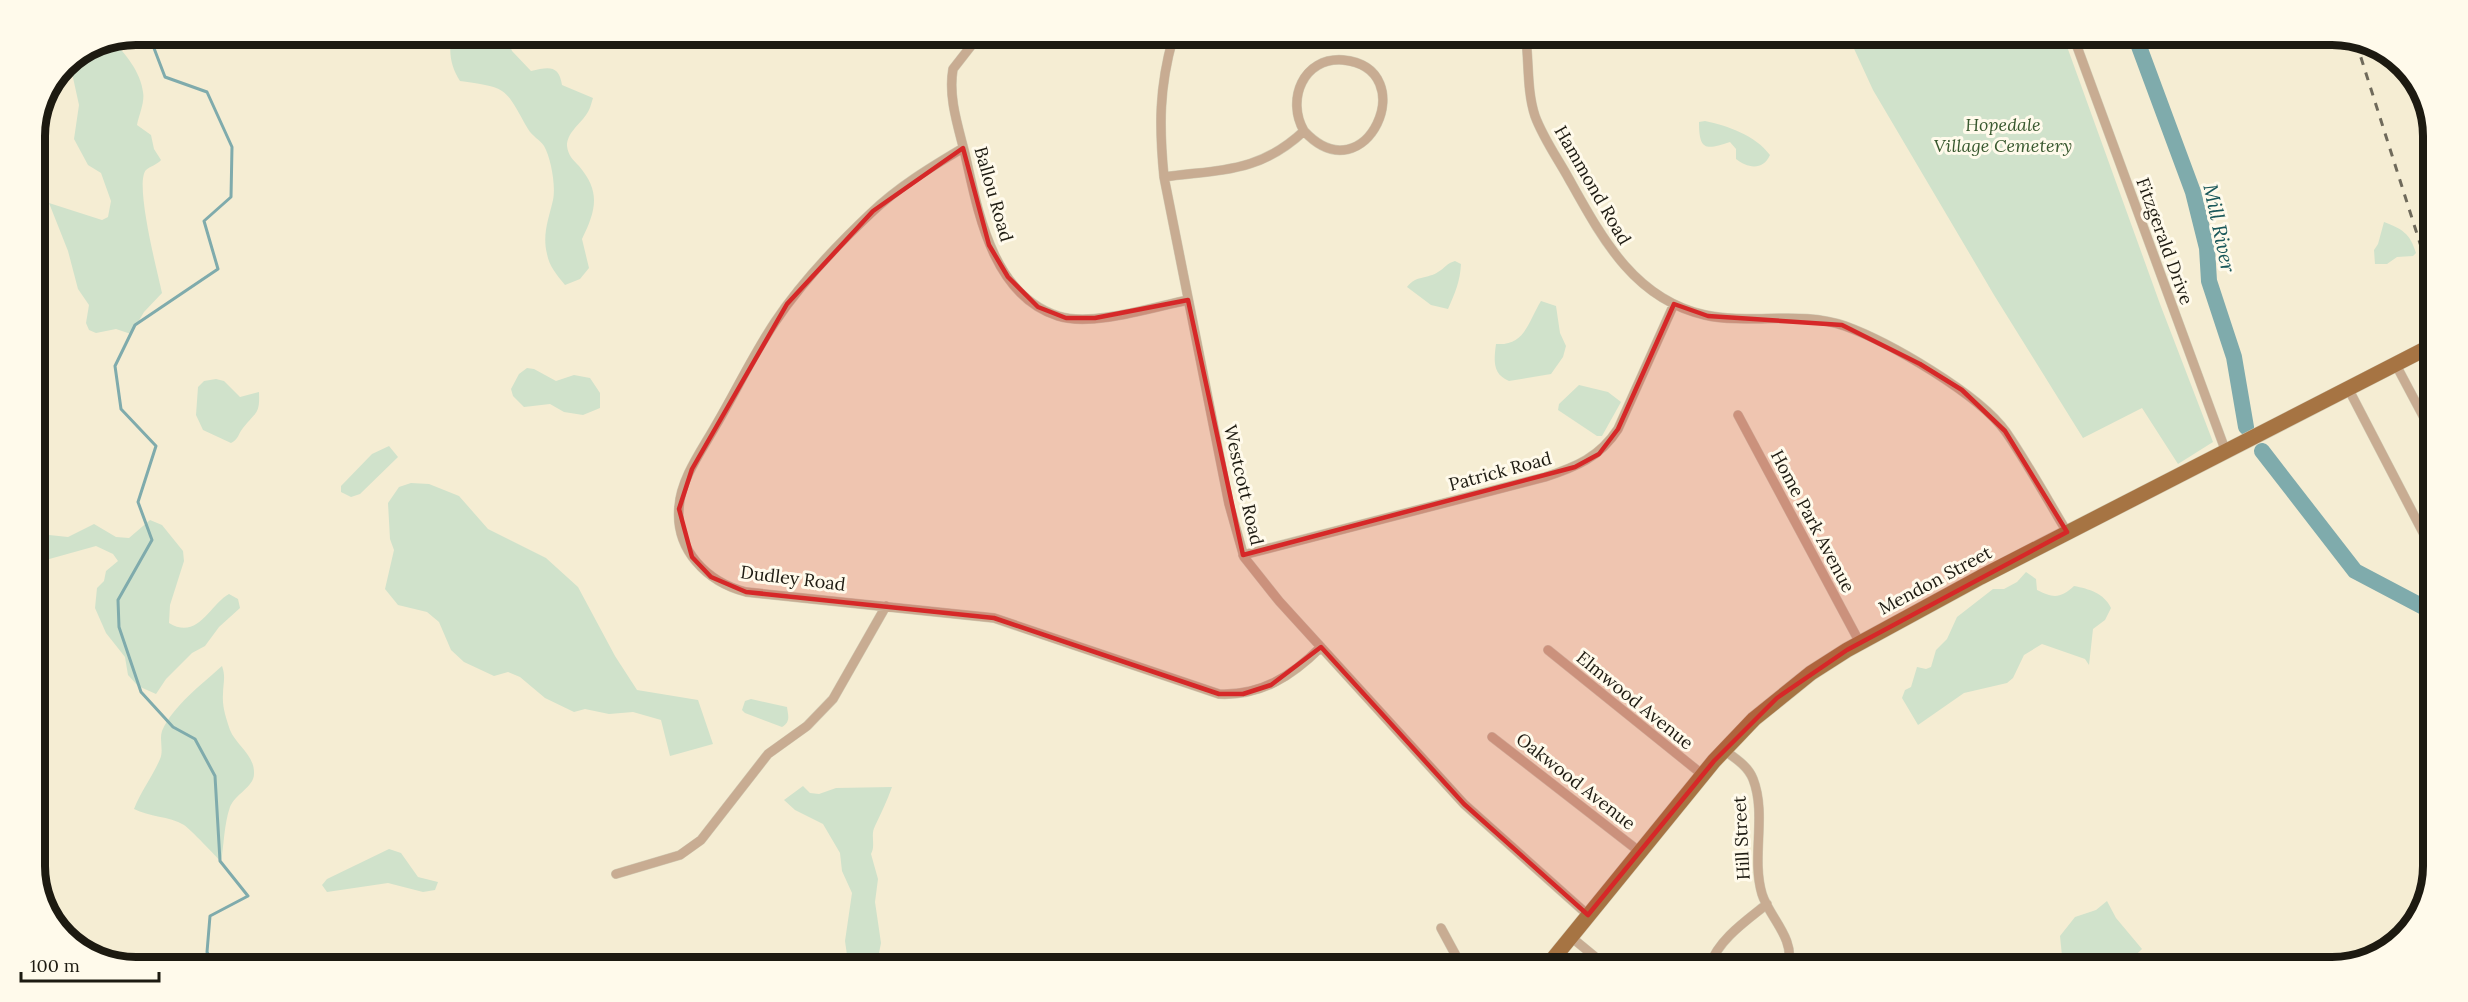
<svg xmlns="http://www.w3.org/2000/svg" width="2468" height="1002" font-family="Lora,serif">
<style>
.green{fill:#d0e2cb}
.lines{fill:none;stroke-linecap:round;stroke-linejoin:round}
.stream{stroke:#7fabac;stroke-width:3}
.river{stroke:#7fabac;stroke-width:16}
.street-casing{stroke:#d2cbb4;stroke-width:10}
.primary-casing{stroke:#d2cbb4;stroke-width:16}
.street{stroke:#c8ac92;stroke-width:9}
.primary{stroke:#a67443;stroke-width:15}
.rail{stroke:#6f6a5b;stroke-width:3;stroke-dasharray:8 8;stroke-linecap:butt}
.marked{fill:#d62828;fill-opacity:0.2;stroke:#d62828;stroke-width:4.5;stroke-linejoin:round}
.labels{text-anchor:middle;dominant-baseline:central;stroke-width:6;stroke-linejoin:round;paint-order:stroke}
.park-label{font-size:18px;font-style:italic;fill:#38582e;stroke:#fffaeb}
.street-label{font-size:18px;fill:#1d1a11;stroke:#fffaeb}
.water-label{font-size:20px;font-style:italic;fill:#195759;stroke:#fffaeb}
.rim{fill:none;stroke:#1d1a11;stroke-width:8}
</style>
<rect width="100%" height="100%" fill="#f5edd3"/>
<path class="green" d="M 452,36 L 506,36 L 512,51 L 531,71 C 548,67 559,64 562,85 L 593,98 C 591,104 590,110 586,115 C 579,125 567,133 567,146 C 568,155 573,160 579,166 C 601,192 596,210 582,239 L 589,268 L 580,279 L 565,285 C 557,275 549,266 547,254 C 542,234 549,218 553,200 C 556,186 551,158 544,146 C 540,140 532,136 528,129 C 504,87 509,88 460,81 C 451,67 448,52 452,36 Z
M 111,40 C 125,52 141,73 143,92 C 145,102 139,115 137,125 L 151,135 L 154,149 L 161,160 C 157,165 150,166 146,170 C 134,183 158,274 162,293 L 144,312 L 131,334 L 116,329 L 96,333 L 89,330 L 86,323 L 89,305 L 78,289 L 68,251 L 49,203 L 102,220 L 108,217 L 111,201 L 101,173 L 88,165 L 74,139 L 79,105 L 72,73 L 73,58 L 98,42 Z
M 1850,40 L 2065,41 L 2160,304 L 2213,442 L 2178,464 L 2142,408 L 2083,438 L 1994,295 L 1873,90 Z
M 1705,121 C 1728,126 1755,135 1770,155 C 1763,171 1747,168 1736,159 L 1736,149 L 1730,142 C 1706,150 1699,151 1699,122 Z
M 2384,222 C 2402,229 2410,233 2416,253 L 2413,256 L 2397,257 L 2387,264 L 2375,264 L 2374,250 L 2378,244 Z
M 1455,261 L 1461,264 C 1460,282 1455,293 1448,309 L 1431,305 L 1407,287 C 1416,275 1428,279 1438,272 C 1445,268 1447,263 1455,261 Z
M 1541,301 L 1556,306 L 1560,333 L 1566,346 L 1563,357 L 1551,374 L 1509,381 C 1492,374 1494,360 1496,344 C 1525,346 1528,322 1541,301 Z
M 527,368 L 534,369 L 556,381 L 574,375 L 590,378 L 600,393 L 600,408 L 583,415 L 564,412 L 550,404 L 524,407 L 513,396 L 511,389 L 519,374 Z
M 216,379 L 224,381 L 240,397 L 259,392 C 260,415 256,411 243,428 C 238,434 239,439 231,443 L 203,430 L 196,415 L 198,387 L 204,381 Z
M 1579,385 L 1608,392 L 1621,402 L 1602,436 L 1597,436 L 1558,410 L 1559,404 Z
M 389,446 L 398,457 L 360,494 L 351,497 L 341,492 L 341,486 L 372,454 Z
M 411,483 L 429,484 L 459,496 L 488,529 L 546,558 L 578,587 L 615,656 L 637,690 L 698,700 L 713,744 L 670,756 L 661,720 L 633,712 L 609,714 L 585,709 L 574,712 L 545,698 L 520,677 L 508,672 L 494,676 L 464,662 L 451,650 L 439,622 L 427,612 L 398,605 L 385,589 L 394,550 L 390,539 L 388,503 L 399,487 Z
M 150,520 L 162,525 L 183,551 L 184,561 L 170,605 L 169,623 C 198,641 210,604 229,594 L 238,599 L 240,608 L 219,627 L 205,646 L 192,653 L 166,679 L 156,694 L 138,686 L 128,675 L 125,657 L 106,633 L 95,608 L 97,588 L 104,581 L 106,571 L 118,561 L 113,554 L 96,546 L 35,563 L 35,537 L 49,535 L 68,537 L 94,524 L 116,537 L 129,538 Z
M 2026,572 L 2036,579 L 2037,590 C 2053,598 2060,599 2074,586 C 2089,589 2104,593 2111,608 L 2105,620 L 2093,629 L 2089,665 L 2085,659 L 2042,644 L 2024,655 L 2013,678 L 2007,683 L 1964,693 L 1918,725 L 1902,698 L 1905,690 L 1911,687 L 1917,667 L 1926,669 L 1931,667 L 1936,650 L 1947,639 L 1957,617 L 1993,589 L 2004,589 L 2017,582 Z
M 222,666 C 226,677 223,683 223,694 C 222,707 226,718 230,730 C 236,745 255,755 254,774 C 254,787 235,794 230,807 C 224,824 224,845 221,862 C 217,857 190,829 184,825 C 169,816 149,817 134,809 C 141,791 153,776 160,759 C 164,750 159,740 162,731 C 173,706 201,685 222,666 Z
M 751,699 L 787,707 C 788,715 791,722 782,727 L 745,713 L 742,710 L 745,701 Z
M 803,786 L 810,793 L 819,794 L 836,788 L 892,787 C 887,801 881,813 875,826 C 870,835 876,845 871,854 L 878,879 L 875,902 L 881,943 L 877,963 L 848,962 L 845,941 L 852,893 L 842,871 L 840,853 L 823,824 L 795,810 L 784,800 Z
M 389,849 L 401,853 L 418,877 L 438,882 L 435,890 L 423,892 L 388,883 L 327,892 L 322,885 L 327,879 Z
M 2107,901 L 2116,918 L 2142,949 L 2123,967 L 2067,967 L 2062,956 L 2060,936 L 2075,917 L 2096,910 Z"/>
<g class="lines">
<path class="stream" d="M 154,35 L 152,43 L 165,77 L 207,92 L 232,147 L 231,197 L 204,221 L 218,269 L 135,325 L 115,366 L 121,409 L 156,446 L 138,502 L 152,540 L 118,600 L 119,627 L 141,692 L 173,727 L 195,739 L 215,776 L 220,861 L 248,896 L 210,916 L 207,952 L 211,960"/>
<path class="river" d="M 2137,41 L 2193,192 L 2207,248 L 2209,281 L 2234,357 L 2246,427
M 2262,451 L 2355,571 L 2429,610"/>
<g class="street-casing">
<path id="street" d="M 978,37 L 953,69 C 948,97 958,126 965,154 C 978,211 992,295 1058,316 C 1092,327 1153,307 1188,300
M 1173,38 C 1159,88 1159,126 1164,177 L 1229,504 L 1244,557 L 1279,601 L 1464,804 L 1588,915
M 1526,39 C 1529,64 1527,92 1535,116 C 1543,138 1558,159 1569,179 C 1602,238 1634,299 1705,315 C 1750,325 1801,310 1845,326 C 1889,342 1979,394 2006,432 C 2028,464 2047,499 2067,532
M 2075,41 L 2226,452
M 963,148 C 931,167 898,187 871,213 C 836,246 801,283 775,322 C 753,355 736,391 716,425 C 702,450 681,478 679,507 C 675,550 707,582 746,592 L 994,618 L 1219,694 C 1261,696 1292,676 1321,647
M 1164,177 C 1222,169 1259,173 1304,131 C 1286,100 1303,57 1343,60 C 1424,68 1366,198 1304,131
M 2396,365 L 2430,429
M 2349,390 L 2429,544
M 1738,415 L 1860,643
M 1243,555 L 1545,477 C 1576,467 1600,457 1618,429 L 1674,304
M 1548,650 L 1703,775
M 1492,737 L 1640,852
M 1724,750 C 1735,758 1748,766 1753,779 C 1767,815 1751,857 1762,894 C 1769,917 1796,939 1788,966
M 616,874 L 680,855 L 701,840 L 768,754 L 807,726 L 833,699 L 886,606
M 1441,928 L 1461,965
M 1571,937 L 1605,965
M 1710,965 C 1719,939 1746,921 1767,904"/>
</g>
<g class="primary-casing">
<path id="primary" d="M 1548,965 L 1714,761 L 1754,719 L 1811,673 L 1847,650 L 1981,577 L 2431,346"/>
</g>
<use href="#street" class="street"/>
<use href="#primary" class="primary"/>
<path class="rail" d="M 2356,42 L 2432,281"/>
</g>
<path class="marked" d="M 963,148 L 989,245 L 1008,277 L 1038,307 L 1066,318 L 1095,318 L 1188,300 L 1243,555 L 1575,467 L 1599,454 L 1618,429 L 1674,304 L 1708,316 L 1842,325 L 1920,364 L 1962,390 L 2005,431 L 2067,532 L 1847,650 L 1777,698 L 1714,761 L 1588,915 L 1464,804 L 1321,647 L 1271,685 L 1243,694 L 1219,694 L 994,618 L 746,592 L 711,577 L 692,557 L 679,509 L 692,469 L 787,304 L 873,211 Z"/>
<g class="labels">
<g class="park-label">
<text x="2003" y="124">Hopedale<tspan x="2003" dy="21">Village Cemetery</tspan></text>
</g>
<g class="street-label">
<text transform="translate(1593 185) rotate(60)">Hammond Road</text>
<text transform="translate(994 194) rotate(74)">Ballou Road</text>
<text transform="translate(2165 241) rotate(70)">Fitzgerald Drive</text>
<text transform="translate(1500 471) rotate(-15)">Patrick Road</text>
<text transform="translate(1244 485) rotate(77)">Westcott Road</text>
<text transform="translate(1813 521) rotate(62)">Home Park Avenue</text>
<text transform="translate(793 578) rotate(7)">Dudley Road</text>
<text transform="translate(1935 580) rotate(-28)">Mendon Street</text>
<text transform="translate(1635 700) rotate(39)">Elmwood Avenue</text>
<text transform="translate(1576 781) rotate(38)">Oakwood Avenue</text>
<text transform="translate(1741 838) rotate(-93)">Hill Street</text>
</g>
<g class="water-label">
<text transform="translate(2220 228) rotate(78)">Mill River</text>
</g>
</g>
<path d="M0 0H2468V1002H0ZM136 45H2332A91 91 0 0 1 2423 136V866A91 91 0 0 1 2332 957H136A91 91 0 0 1 45 866V136A91 91 0 0 1 136 45Z" fill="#fffaeb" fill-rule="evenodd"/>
<path class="rim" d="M136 45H2332A91 91 0 0 1 2423 136V866A91 91 0 0 1 2332 957H136A91 91 0 0 1 45 866V136A91 91 0 0 1 136 45Z"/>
<path d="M21 972v9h138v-9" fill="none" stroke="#1d1a11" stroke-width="3"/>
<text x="30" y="972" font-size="18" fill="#1d1a11" stroke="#fffaeb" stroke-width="4.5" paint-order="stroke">100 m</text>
</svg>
